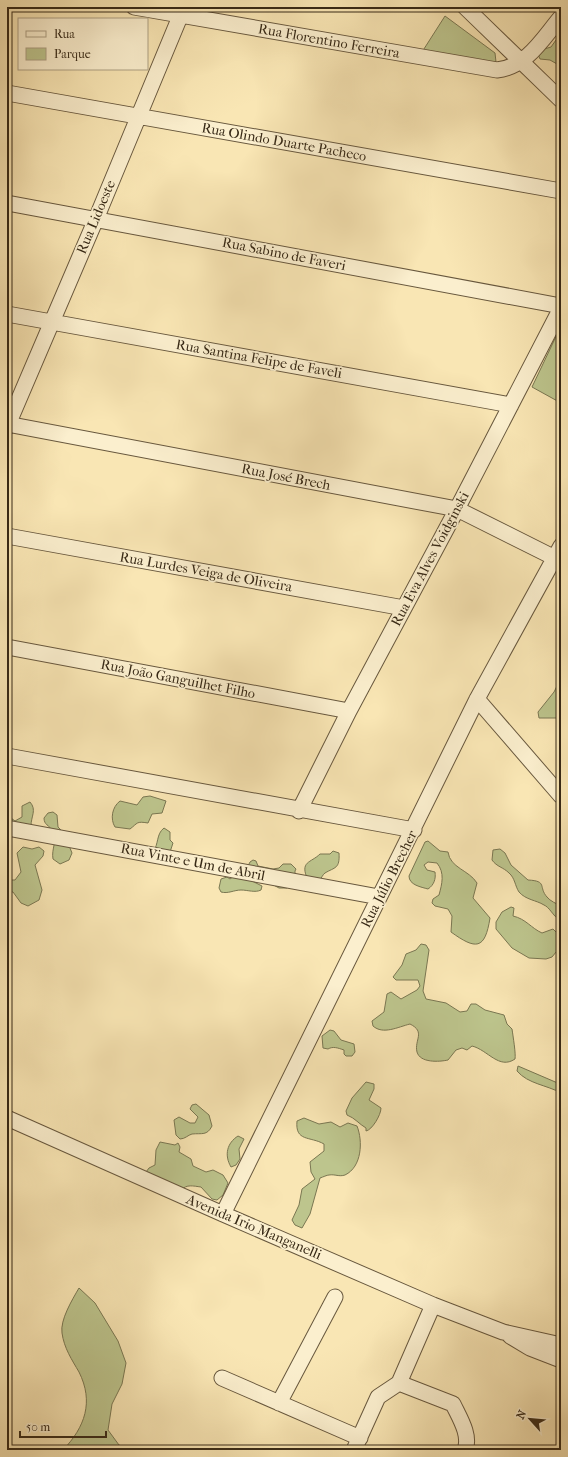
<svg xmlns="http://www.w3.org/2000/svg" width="568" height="1457" font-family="'IM FELL French Canon',serif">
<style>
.green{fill:#bdc58d;stroke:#7a7752}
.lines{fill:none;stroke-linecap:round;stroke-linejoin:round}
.minor-casing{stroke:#68583e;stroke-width:17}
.minor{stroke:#fbefce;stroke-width:15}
.labels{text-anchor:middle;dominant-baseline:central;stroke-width:3.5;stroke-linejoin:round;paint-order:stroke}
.street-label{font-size:14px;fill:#372916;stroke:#fbefce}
</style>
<rect width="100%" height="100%" fill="#f9e6b4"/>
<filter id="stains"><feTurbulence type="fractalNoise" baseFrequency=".005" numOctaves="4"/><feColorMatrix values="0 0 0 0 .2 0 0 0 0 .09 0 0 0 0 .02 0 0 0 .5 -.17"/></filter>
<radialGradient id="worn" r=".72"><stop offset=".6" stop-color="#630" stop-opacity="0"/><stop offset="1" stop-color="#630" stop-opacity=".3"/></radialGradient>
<path class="green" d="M 445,16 L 495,53 L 496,62 L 477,63 L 422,52 Z
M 561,39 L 561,57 L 557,64 L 550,60 L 540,59 L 538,54 L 541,50 L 551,47 L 556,40 Z
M 561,326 L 561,403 L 532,387 Z
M 561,678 L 561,718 L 539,718 L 538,712 L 554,692 Z
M 150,796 L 166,801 L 162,813 L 152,814 L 148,823 C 136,821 138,823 130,829 L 115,827 C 110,819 112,807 120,801 L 137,805 L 143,797 Z
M 30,802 C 37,810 31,816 31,826 L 7,828 L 7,815 L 15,821 L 22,817 L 22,806 Z
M 53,812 L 57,815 L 58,827 L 64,833 L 72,853 L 69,860 L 60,864 L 53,859 C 51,849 58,840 53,831 C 49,825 44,825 44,818 L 48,813 Z
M 164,828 L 170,832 L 170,840 L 173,843 L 170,852 L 153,852 C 159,844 156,834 164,828 Z
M 428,841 L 440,851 L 448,852 C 450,868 469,870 477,883 L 473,898 L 490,918 C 485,950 476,950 451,932 L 452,916 L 448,909 L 435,906 L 432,903 L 433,899 L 439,895 C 442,884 445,873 437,863 L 428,862 L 424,865 L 427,870 L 435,872 C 436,879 434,885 428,889 C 421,887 409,885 409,876 L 425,842 Z
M 23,847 L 32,849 L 39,847 L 44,851 L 43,856 L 35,865 L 42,890 L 39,900 L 28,906 L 21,903 L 13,892 L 7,891 L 7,880 L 15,880 L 21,872 L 17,853 Z
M 500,849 L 505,853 L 511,865 L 528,880 C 548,881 538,887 547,897 C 550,901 557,904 561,906 L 561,918 L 557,918 C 553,915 549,907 544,905 C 536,900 526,900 519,892 C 515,886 515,878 509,873 C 503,867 497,867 492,860 L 493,850 Z
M 333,851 L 339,853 C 340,869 335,867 325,873 C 323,874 321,879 319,881 L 308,880 C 299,861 311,863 320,854 L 330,854 Z
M 253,860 L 256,861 L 258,866 L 273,869 L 279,868 L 283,864 L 291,864 L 296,869 L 295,871 L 295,876 L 287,888 L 279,888 L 268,882 L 249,877 L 252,881 L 262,886 L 261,890 C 255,893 248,890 241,890 C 234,890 228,894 221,892 L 219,888 L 221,879 L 227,877 L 230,879 L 248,866 L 250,862 Z
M 511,907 L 514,908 L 513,916 C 526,919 531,928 542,933 L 553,929 L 561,937 L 561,946 L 552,957 L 546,959 L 529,958 L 512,948 L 496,929 L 496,922 L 502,912 Z
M 421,944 L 426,945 L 429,950 L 423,991 L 426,999 L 446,1003 L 460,1012 L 467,1011 L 471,1004 L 476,1004 L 485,1010 L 504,1015 L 507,1024 L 512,1029 C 513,1036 516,1054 515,1059 C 499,1070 488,1050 472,1046 L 467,1050 L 462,1048 L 456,1050 L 448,1060 C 439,1062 420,1063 417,1052 C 414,1040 426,1032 410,1024 C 398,1027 383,1035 373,1026 L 372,1021 L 384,1012 L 387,994 L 391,992 L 401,999 L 417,990 L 420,986 L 418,980 L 396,980 L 393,977 L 402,965 L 406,954 L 416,950 Z
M 330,1030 L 334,1031 L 341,1040 L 354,1044 L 355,1052 L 352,1056 L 346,1056 L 344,1054 L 344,1050 C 338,1048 333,1046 328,1049 L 323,1048 L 322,1036 Z
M 518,1066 L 560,1084 L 561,1093 C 547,1085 528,1084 517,1071 Z
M 366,1082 L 374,1084 L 374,1089 L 369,1100 L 381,1108 C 381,1115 372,1130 366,1131 L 366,1128 C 359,1124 355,1118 347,1115 L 346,1111 L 352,1098 Z
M 196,1104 L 209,1115 L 212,1126 C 207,1136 202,1133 192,1134 C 188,1135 185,1139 180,1139 L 176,1135 L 174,1120 L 179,1117 L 190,1123 L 195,1123 L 198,1117 L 190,1109 L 192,1105 Z
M 304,1118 L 319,1124 L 331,1122 L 340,1127 L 348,1123 L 357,1126 C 363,1141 362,1167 345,1175 C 339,1177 335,1174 329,1175 C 327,1175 323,1177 320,1178 L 310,1214 L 302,1228 L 295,1225 L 292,1220 L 299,1205 L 302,1189 L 315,1179 L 311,1172 L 310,1162 L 324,1151 L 324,1144 C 310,1136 295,1142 297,1121 Z
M 238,1136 L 244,1139 L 239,1149 L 240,1159 L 236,1165 L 231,1167 C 224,1155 227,1143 238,1136 Z
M 160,1142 L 175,1145 L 178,1143 L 180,1147 L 179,1152 L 191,1159 L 193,1166 L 206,1172 L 213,1170 L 223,1175 L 228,1183 L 223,1195 L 217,1200 L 212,1199 L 201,1187 C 193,1186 187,1184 181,1190 L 146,1172 L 149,1168 L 155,1165 L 156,1150 Z
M 79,1288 L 95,1303 L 118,1341 L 126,1363 L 122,1384 L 112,1404 L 108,1430 L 119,1445 L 130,1450 L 63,1450 C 85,1427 94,1402 79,1372 C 72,1360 64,1348 62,1333 C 60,1320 72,1300 79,1288 Z"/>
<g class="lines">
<g class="minor-casing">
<path id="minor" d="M 134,7 L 497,70 C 527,67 543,38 561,17
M 465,7 L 561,100
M 7,93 L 561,191
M 7,203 L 561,306
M 7,314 L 511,405
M 7,424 L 457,509 L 555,558
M 7,427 L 96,219 L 184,7
M 7,536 L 404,608
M 7,647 L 349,711
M 477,699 L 561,796
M 7,756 L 414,830
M 299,811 L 349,711 L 457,509 L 561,308
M 7,828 L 379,897
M 7,1118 L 223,1214 L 433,1305 L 503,1332 L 561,1345
M 223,1214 L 477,699 L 561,546
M 510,1336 L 530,1348 L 561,1360
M 222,1378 L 360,1438
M 399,1383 L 453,1404 C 459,1417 471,1435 465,1450
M 279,1403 L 335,1297
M 354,1450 L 378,1397 L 399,1383 L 433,1305"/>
</g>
<use href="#minor" class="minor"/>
</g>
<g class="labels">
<g class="street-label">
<text transform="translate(329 41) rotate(10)">Rua Florentino Ferreira</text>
<text transform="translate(284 142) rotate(10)">Rua Olindo Duarte Pacheco</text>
<text transform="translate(96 217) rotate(-67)">Rua Lidoeste</text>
<text transform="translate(284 254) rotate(11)">Rua Sabino de Faveri</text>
<text transform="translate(259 359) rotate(10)">Rua Santina Felipe de Faveli</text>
<text transform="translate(286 477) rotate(11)">Rua José Brech</text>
<text transform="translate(430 559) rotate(-62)">Rua Eva Alves Voidginski</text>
<text transform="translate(206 572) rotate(10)">Rua Lurdes Veiga de Oliveira</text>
<text transform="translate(178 679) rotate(11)">Rua João Ganguilhet Filho</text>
<text transform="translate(193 862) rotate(11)">Rua Vinte e Um de Abril</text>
<text transform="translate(389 879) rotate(-63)">Rua Júlio Brecher</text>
<text transform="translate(254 1227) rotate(23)">Avenida Irio Manganelli</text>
</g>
</g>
<rect width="568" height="1457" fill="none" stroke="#f9e6b4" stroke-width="24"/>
<rect x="8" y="8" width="552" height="1441" fill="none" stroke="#372916" stroke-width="2"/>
<rect x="12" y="12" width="544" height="1433" fill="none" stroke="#372916"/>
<rect x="18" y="18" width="130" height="52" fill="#fbefce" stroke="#ada084"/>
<rect x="26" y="31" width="20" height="6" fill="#fbefce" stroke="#ada084"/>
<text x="54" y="38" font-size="12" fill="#372916">Rua</text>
<rect x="26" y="48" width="20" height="12" fill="#bdc58d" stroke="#ada084"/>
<text x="54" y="58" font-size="12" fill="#372916">Parque</text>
<g transform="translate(530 1419) rotate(297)" stroke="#fbefce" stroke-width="3" paint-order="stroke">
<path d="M0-3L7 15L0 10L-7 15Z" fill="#372916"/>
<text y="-6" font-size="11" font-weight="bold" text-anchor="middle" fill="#372916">N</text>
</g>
<path d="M20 1431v6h86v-6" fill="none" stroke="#372916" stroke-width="2"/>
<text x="26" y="1431" font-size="12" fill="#372916" stroke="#fbefce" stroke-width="3" paint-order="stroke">50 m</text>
<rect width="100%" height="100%" filter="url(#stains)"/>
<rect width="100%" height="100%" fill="url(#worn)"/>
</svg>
